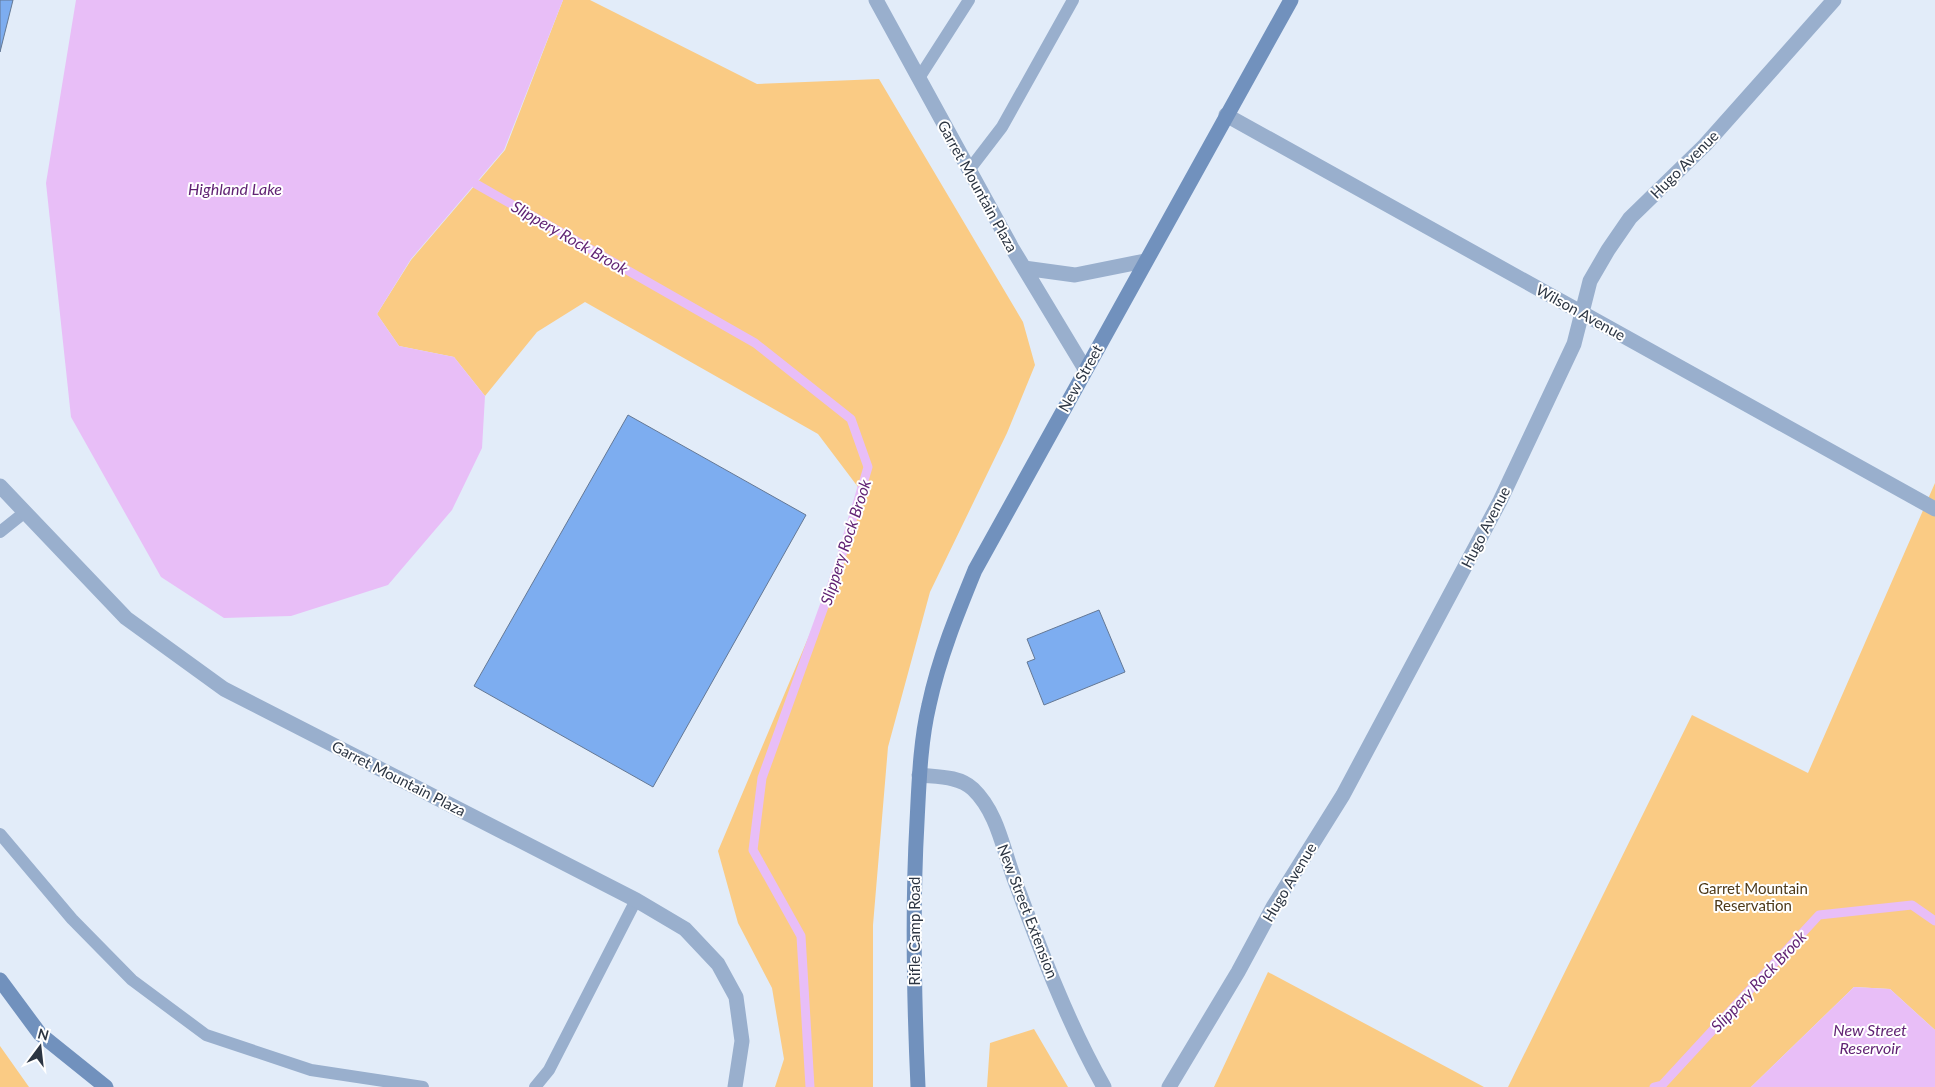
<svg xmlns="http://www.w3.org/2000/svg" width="1935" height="1087" font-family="Lato,sans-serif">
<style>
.green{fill:#facb84}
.water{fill:#e8bef7}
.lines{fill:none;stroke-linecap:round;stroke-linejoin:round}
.stream{stroke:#e8bef7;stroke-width:9}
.building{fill:#7dadf0;stroke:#647895}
.lane{stroke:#99afcd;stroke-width:12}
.street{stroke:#99afcd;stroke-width:15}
.secondary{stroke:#7191bd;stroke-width:15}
.labels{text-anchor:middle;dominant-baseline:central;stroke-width:4;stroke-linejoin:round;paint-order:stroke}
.street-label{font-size:15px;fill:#2c3542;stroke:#fff}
.park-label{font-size:15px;fill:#4e3a19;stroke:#fff}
.water-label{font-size:16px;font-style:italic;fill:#612374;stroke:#fff}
</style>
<rect width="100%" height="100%" fill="#e2ecf9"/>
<path class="green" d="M 563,0 L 590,0 L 757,84 L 879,79 L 1023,322 L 1035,365 L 1007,433 L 930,592 L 888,747 L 873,925 L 873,1087 L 775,1087 L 784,1059 L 772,988 L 738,923 L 718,851 L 839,565 L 861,491 L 818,434 L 585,302 L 537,332 L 485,396 L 454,357 L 399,346 L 377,314 L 411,260 L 505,150 Z
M 1935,483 L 1935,1030 L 1890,989 L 1854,987 L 1751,1087 L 1508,1087 L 1692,715 L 1808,773 Z
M 1268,972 L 1484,1087 L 1214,1087 Z
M 1034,1029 L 1068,1087 L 987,1087 L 990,1043 Z
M 0,1046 L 29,1087 L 30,1087 L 0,1087 Z"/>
<path class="water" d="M 76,0 L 563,0 L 504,150 L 411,259 L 377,314 L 399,346 L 454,357 L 485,396 L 482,448 L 452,510 L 388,585 L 291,616 L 224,618 L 161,577 L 71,417 L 46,183 Z
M 1854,987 L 1890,989 L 1935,1030 L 1935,1087 L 1751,1087 Z"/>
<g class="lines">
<path class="stream" d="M 476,184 L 755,343 L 851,419 L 868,467 L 839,565 L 762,778 L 753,850 L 801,936 L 810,1087
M 1654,1087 L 1662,1085 L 1819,915 L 1912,905 L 1935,921"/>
</g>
<path class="building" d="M 0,0 L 13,0 L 0,52 Z
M 628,415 L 806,515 L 653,787 L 474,686 Z
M 1099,610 L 1125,672 L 1044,705 L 1027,662 L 1035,659 L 1027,639 Z"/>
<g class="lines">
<path class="lane" d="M 919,78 L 969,0
M 969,170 L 1002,127 L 1073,0
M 0,532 L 25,512
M 0,834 L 72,919 L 132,980 L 206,1035 L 311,1070 L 423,1087
M 535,1087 L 549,1070 L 636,900"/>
<path class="street" d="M 876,0 L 1012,248 L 1085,369
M 1226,115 L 1935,509
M 1024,268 L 1075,275 L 1145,261
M 0,486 L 126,618 L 224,689 L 636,900 L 685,929 L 718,964 L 736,997 L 742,1041 L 735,1087
M 919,775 C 938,777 959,776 973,789 C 998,813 1003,850 1015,881 C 1041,951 1067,1022 1104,1087
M 1169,1087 L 1238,972 L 1273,907 L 1343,795 L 1500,501 L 1574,344 L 1590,281 L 1608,250 L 1630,218 L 1705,145 L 1834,0"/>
<path class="secondary" d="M 0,980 L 40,1034 L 106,1087
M 918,1087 C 914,999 912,910 917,822 C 919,784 920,743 929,705 C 939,658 957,614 975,570 L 1291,0"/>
</g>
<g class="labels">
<g class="street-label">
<text transform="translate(1684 164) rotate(-45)">Hugo Avenue</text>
<text transform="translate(978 186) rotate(61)">Garret Mountain Plaza</text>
<text transform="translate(1581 312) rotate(29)">Wilson Avenue</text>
<text transform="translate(1080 378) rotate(-61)">New Street</text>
<text transform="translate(1485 527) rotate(-63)">Hugo Avenue</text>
<text transform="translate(399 778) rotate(27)">Garret Mountain Plaza</text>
<text transform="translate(1289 882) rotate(-59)">Hugo Avenue</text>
<text transform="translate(1028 911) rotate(69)">New Street Extension</text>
<text transform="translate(914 931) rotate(-90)">Rifle Camp Road</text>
</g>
<g class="park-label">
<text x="1753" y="888">Garret Mountain<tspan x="1753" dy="17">Reservation</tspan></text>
</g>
<g class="water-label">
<text x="235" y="188">Highland Lake</text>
<text transform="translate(570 237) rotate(30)">Slippery Rock Brook</text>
<text transform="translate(845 542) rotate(-72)">Slippery Rock Brook</text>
<text transform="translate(1758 981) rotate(-47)">Slippery Rock Brook</text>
<text x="1870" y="1029">New Street<tspan x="1870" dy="18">Reservoir</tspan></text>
</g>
</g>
<g transform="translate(40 1047) rotate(15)" stroke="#ffffff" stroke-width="4" paint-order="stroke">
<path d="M0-4L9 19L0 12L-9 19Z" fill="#2c3542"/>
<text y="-8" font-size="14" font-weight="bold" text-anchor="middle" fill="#2c3542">N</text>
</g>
</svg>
